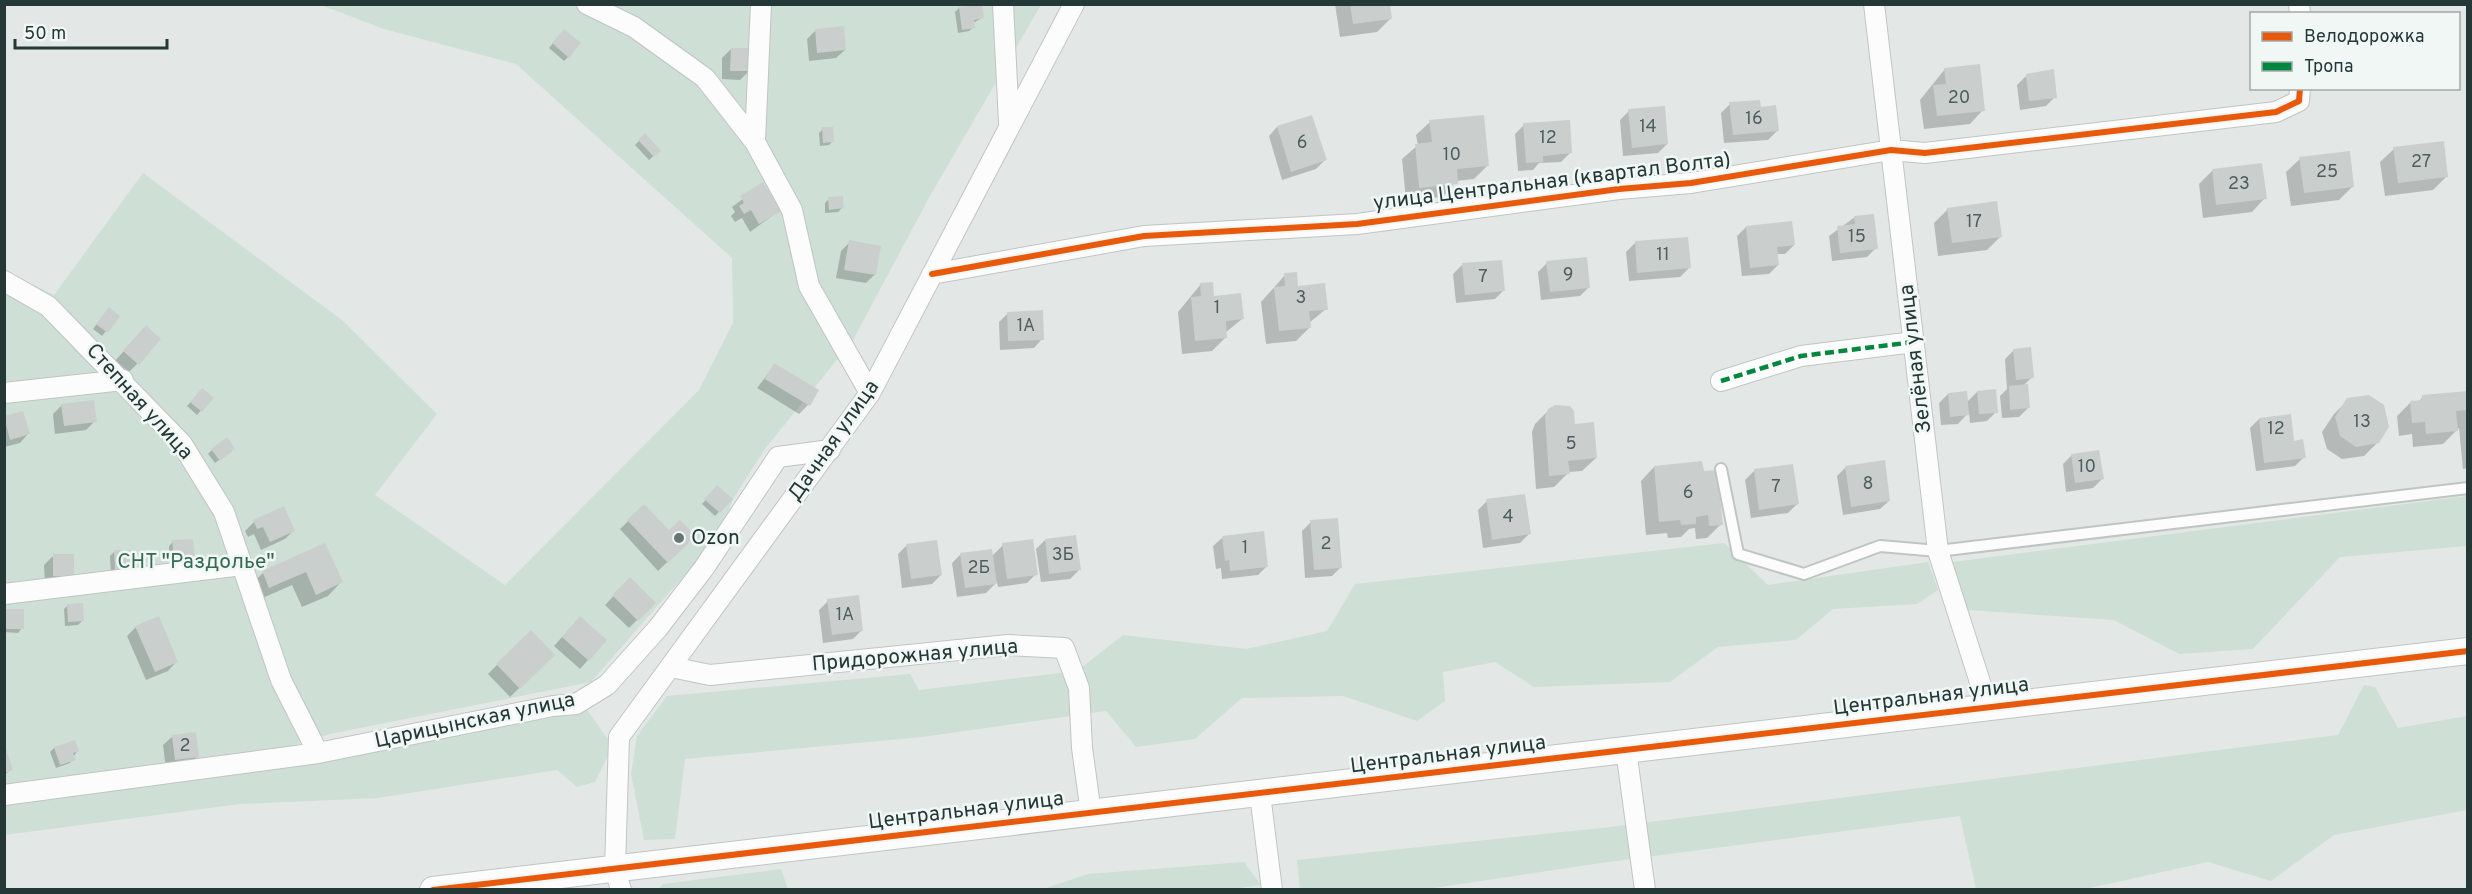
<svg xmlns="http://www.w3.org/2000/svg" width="2472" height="894" font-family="Overpass,sans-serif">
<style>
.green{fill:#cedfd6}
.shadow{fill:#0003}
.building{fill:#cacfce}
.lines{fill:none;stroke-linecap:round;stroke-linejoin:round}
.service-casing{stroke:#c0c5c4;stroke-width:14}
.minor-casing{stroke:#c0c5c4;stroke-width:22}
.tertiary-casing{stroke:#c0c5c4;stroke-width:28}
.service{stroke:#fbfcfb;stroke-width:10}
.minor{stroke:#fbfcfb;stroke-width:20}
.tertiary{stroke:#fbfcfb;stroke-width:26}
.quiet{stroke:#00873e;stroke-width:4.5;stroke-dasharray:9 4.5;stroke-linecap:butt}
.cycleway-casing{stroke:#f1f7f5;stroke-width:10}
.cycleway{stroke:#e8590c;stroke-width:6}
.poi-dot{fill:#677675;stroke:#f1f7f5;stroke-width:2}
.labels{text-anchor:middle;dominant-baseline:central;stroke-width:5;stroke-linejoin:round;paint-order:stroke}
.number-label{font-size:18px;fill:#4e5e5e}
.street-label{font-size:21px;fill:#243837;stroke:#f1f7f5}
.poi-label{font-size:21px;fill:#243837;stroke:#f1f7f5;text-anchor:start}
.park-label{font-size:21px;fill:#336a52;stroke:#f1f7f5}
</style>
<rect width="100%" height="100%" fill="#e3e8e7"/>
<path class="green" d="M 321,5 L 1041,5 L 930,196 L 853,340 L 765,449 L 733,499 L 724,523 L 710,546 L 591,682 L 330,734 L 288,747 L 5,785 L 4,270 L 54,295 L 143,173 L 342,320 L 437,414 L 375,495 L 505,585 L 699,390 L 733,323 L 732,258 L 516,64 L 384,29 Z
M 2467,496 L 2467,546 L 2340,557 L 2253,649 L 2179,654 L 2114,620 L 1968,610 L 1952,562 Z
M 1724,543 L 1768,585 L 1928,562 L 1938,590 L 1917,604 L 1833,609 L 1796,640 L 1718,647 L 1670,682 L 1534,687 L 1495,662 L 1443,672 L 1445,701 L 1417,721 L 1343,696 L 1242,698 L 1195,739 L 1136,747 L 1106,711 L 922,737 L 685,759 L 675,839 L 644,840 L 631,774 L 637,736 L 667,696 L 910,674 L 919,690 L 1077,671 L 1123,635 L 1246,649 L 1327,631 L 1355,584 Z
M 2364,685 L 2375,687 L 2398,728 L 2467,716 L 2467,810 L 2334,835 L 2271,881 L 2208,862 L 2085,889 L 1976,889 L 1960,816 L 1601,863 L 1427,889 L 1300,889 L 1297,860 L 1610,827 L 2338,735 Z
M 587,710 L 613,746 L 595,782 L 577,787 L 557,770 L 378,798 L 240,804 L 5,835 L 4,795 L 539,714 Z
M 1244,862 L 1261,885 L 1226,890 L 1043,889 L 1088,874 Z
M 781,869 L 788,889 L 658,889 L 663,884 Z"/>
<path class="shadow" d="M 1335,4 L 1388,4 L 1390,19 L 1377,32 L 1340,37 Z
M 959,8 L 982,18 L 973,23 L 973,27 L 969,31 L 958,33 L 955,12 Z
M 816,30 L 845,50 L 836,58 L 809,61 L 807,39 Z
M 560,35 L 568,57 L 564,61 L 549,48 Z
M 731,49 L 749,71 L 740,80 L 722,79 L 722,58 Z
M 1945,69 L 1983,110 L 1970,124 L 1924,129 L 1920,100 Z
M 2026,76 L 2055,97 L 2046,106 L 2020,110 L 2017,85 Z
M 1730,104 L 1759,109 L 1777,131 L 1768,140 L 1724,143 L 1721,113 Z
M 1629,111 L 1667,144 L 1658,153 L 1623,156 L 1620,120 Z
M 1430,122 L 1488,165 L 1474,179 L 1456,181 L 1443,197 L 1406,200 L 1402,159 L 1418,145 L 1416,135 Z
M 1524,125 L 1570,153 L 1561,162 L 1539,163 L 1533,170 L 1518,171 L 1515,134 Z
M 1277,127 L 1325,160 L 1316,169 L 1282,180 L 1269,136 Z
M 823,129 L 833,141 L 829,145 L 820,146 L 819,133 Z
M 645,135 L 659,151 L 649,160 L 635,145 Z
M 2394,149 L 2447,176 L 2433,190 L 2385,196 L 2380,162 Z
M 2300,159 L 2353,186 L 2339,200 L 2291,206 L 2286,172 Z
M 2212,171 L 2265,198 L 2252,212 L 2203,218 L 2199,184 Z
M 763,184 L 779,211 L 750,232 L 742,218 L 735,222 L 731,216 L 735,212 L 732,207 Z
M 829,199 L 842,208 L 838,212 L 825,213 L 825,203 Z
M 1948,209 L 2000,237 L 1987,250 L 1938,256 L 1934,223 Z
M 1855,217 L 1876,248 L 1867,257 L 1832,261 L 1829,236 Z
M 1746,227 L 1794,245 L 1785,254 L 1776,254 L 1778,265 L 1769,274 L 1742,276 L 1737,236 Z
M 850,242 L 875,274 L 866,283 L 836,278 L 841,251 Z
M 1635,243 L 1689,268 L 1680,277 L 1629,281 L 1626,252 Z
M 1547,263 L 1589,287 L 1580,296 L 1541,300 L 1538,272 Z
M 1462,265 L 1504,290 L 1495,299 L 1456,303 L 1453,274 Z
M 1285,275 L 1297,288 L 1326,309 L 1309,323 L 1310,327 L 1296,341 L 1266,344 L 1261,302 Z
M 1201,284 L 1213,297 L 1242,319 L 1225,333 L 1226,337 L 1212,351 L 1182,354 L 1178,312 Z
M 105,313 L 118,316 L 102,336 L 93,329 Z
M 1008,313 L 1042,339 L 1034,348 L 1000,350 L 999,322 Z
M 137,336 L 137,364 L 129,372 L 115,361 Z
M 2014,350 L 2032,377 L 2023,386 L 2028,408 L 2019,417 L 2002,418 L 2000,396 L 2007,389 L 2005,359 Z
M 775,365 L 808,405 L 799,414 L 757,388 Z
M 202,390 L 212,398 L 197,415 L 187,406 Z
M 1977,392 L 1996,412 L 1987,421 L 1970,423 L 1969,412 L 1958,424 L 1941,425 L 1939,403 L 1948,394 L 1966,403 Z
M 2468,393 L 2468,468 L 2463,469 L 2459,428 L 2443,444 L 2413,447 L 2412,434 L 2399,436 L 2397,416 L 2410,403 L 2418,402 L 2423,397 Z
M 2348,400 L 2378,442 L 2364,456 L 2342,459 L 2327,449 L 2322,432 L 2334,414 Z
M 62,405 L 95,421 L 86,430 L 55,434 L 53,414 Z
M 1549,410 L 1574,426 L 1596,458 L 1582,471 L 1569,472 L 1554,487 L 1536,489 L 1532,432 L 1535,424 Z
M 22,413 L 28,434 L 20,443 L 4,447 L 4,418 Z
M 2259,419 L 2293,442 L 2304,457 L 2295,466 L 2256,471 L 2250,428 Z
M 212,450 L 229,453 L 215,463 L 208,454 Z
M 2072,455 L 2102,479 L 2093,488 L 2066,492 L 2063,464 Z
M 1654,467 L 1721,524 L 1707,538 L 1696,539 L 1695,528 L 1689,529 L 1681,537 L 1668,538 L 1667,533 L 1646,535 L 1641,481 Z
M 1846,467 L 1889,501 L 1880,509 L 1843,515 L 1837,476 Z
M 1754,471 L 1797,504 L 1788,513 L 1751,518 L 1745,480 Z
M 717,487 L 731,499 L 715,516 L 702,504 Z
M 1487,501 L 1529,534 L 1520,543 L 1483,548 L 1478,510 Z
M 644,506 L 669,532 L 694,536 L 658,571 L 620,529 Z
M 254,522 L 294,530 L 285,539 L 261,550 L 254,534 L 248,537 L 245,531 Z
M 1311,522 L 1341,567 L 1332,576 L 1305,578 L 1302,531 Z
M 1222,538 L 1267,566 L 1258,575 L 1222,579 L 1221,568 L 1216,569 L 1213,546 Z
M 1045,540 L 1079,570 L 1070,579 L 1041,582 L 1036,549 Z
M 173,542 L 193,557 L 189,561 L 170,563 L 169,546 Z
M 324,545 L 341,582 L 328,596 L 302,607 L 292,585 L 256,601 L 249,586 L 263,573 Z
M 907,545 L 941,575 L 932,584 L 902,588 L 898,554 Z
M 1003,545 L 1036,574 L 1027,583 L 998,587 L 997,582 L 986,593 L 957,597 L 952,563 L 961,554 L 992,556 Z
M 114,552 L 135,569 L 111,574 L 110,556 Z
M 53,556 L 72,576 L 63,585 L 45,585 L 44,565 Z
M 630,579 L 654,603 L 629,628 L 605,605 Z
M 828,601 L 862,630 L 853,639 L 823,643 L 819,610 Z
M 68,605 L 82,621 L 78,625 L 65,626 L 64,609 Z
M 7,610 L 22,628 L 18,633 L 4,632 L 4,613 Z
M 136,627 L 176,662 L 168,671 L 146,680 L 127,636 Z
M 571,627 L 588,660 L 580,669 L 554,646 Z
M 530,632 L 553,655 L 510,697 L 488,674 Z
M 172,737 L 197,757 L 188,766 L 166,769 L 163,745 Z
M 54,748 L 77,751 L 70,763 L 56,768 L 50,752 Z
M 4,749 L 11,769 L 4,776 Z"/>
<path class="building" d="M 982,4 L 984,18 L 974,20 L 975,28 L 962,30 L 959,7 Z
M 1350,4 L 1390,4 L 1392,19 L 1353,24 Z
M 844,26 L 846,50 L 817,53 L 815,29 Z
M 564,29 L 581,43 L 569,58 L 552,43 Z
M 731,48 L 751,48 L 751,71 L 730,71 Z
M 1980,64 L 1985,111 L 1937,116 L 1933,85 L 1946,84 L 1944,68 Z
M 2054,69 L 2057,98 L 2029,101 L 2026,74 Z
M 1760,100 L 1761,107 L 1776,105 L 1779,131 L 1733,135 L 1729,102 Z
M 1665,106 L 1668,144 L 1632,148 L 1628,109 Z
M 1312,115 L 1327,160 L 1291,172 L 1277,126 Z
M 1484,115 L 1489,166 L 1457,169 L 1458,184 L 1419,188 L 1415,144 L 1432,142 L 1429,120 Z
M 1570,120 L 1572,153 L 1543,156 L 1543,162 L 1526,163 L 1523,123 Z
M 822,127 L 833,127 L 834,142 L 823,143 Z
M 645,133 L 661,151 L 654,157 L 638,140 Z
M 2444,141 L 2448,177 L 2398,183 L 2393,147 Z
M 2350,151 L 2354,187 L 2304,193 L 2299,157 Z
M 2262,163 L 2267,199 L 2216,205 L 2212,169 Z
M 763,182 L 781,211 L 759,224 L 751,210 L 744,214 L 739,206 L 744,203 L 740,196 Z
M 843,196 L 844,208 L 829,210 L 828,197 Z
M 1997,201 L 2002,237 L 1952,243 L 1947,208 Z
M 1874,214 L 1878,249 L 1840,253 L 1837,226 L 1855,224 L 1854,216 Z
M 1792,221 L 1795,245 L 1777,247 L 1779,265 L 1750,268 L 1746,226 Z
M 1688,237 L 1691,268 L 1637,273 L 1635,241 Z
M 849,240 L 881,246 L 876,275 L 844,270 Z
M 1587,257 L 1590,288 L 1550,292 L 1546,261 Z
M 1502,260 L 1505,291 L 1465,295 L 1462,263 Z
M 1297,272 L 1298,286 L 1325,283 L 1328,310 L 1309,311 L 1311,328 L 1279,331 L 1274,287 L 1285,286 L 1284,273 Z
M 1213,282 L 1214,296 L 1241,293 L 1244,319 L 1226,321 L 1227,338 L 1195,341 L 1191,297 L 1201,296 L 1200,283 Z
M 109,307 L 120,316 L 108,333 L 96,324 Z
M 1043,310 L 1044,340 L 1008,341 L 1007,312 Z
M 146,325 L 161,339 L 139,365 L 123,351 Z
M 2031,347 L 2034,378 L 2016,380 L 2013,349 Z
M 774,363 L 819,390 L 810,406 L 765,379 Z
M 2028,384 L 2030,408 L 2010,410 L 2009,386 Z
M 202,388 L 214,398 L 202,412 L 190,402 Z
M 1996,389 L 1998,413 L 1979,414 L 1977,391 Z
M 1967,391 L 1969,415 L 1950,417 L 1948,393 Z
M 2468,391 L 2468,410 L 2456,411 L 2458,431 L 2426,434 L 2425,422 L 2412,423 L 2410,401 L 2422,400 L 2422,395 Z
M 2369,395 L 2384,405 L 2389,427 L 2379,443 L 2356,447 L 2340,436 L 2335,417 L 2347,398 Z
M 94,400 L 97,422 L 64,426 L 61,404 Z
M 1555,405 L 1570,406 L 1574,411 L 1575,424 L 1594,422 L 1597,458 L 1568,461 L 1570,474 L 1549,476 L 1545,417 L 1548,409 Z
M 23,411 L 30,434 L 10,440 L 4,416 Z
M 2291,414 L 2294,441 L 2303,439 L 2306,458 L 2264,463 L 2259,418 Z
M 227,437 L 235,449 L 220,461 L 211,449 Z
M 2099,450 L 2104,479 L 2075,483 L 2071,454 Z
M 1885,460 L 1890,501 L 1851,507 L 1845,466 Z
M 1702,461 L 1704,471 L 1717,470 L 1723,525 L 1709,526 L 1708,515 L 1696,517 L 1696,524 L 1681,525 L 1680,520 L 1659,522 L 1654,466 Z
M 1793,464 L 1799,504 L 1759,510 L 1754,469 Z
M 717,485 L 733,499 L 720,513 L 704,499 Z
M 1525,494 L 1531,534 L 1492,540 L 1486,499 Z
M 644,504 L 669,530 L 680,520 L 696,536 L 668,563 L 627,520 Z
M 284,506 L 295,531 L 270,542 L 263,527 L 257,529 L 253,520 Z
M 1338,518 L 1342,568 L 1314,570 L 1310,520 Z
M 1264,531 L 1268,567 L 1230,571 L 1229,560 L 1225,561 L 1222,536 Z
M 1076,535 L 1081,570 L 1049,574 L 1045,539 Z
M 193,539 L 195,558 L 174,559 L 172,540 Z
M 1033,539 L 1038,575 L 1007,579 L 1002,543 Z
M 937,540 L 942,575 L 911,579 L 906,544 Z
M 325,543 L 343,582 L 316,595 L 306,572 L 269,588 L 262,571 Z
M 992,549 L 997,584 L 965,588 L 960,553 Z
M 114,550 L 136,550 L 137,570 L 115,570 Z
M 53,554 L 74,554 L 74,576 L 53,576 Z
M 630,577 L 656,603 L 638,621 L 612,595 Z
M 859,595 L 863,631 L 832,635 L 827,599 Z
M 83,603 L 84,621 L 68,622 L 67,604 Z
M 6,609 L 24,609 L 24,629 L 6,629 Z
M 159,616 L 178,662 L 155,672 L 135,626 Z
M 580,616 L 607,640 L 589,661 L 562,637 Z
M 531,630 L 555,655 L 520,689 L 496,664 Z
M 196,732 L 199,757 L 175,760 L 172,735 Z
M 75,740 L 79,751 L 73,753 L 76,760 L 60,765 L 54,747 Z
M 5,746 L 13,770 L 5,773 Z"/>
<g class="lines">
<g class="service-casing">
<path id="service" d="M 1721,469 L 1738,554 L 1804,574 L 1880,546 L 1938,551 L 2468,488"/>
</g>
<g class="minor-casing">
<path id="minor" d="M 587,4 L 634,27 L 705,78 L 755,142
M 761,4 L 755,142 L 792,210 L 809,286 L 870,393
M 1003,4 L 1009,123
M 1874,4 L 1938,551 L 1988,707
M 2299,4 L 2300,14
M 932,274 L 1144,236 L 1357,224 L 1619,189 L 1691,183 L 1891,150 L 1925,153 L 2276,112 L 2299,101 L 2300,88
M 4,281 L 48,306 L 182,444 L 224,512 L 281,680 L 318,753
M 1721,381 L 1801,356 L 1914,342
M 4,393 L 123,380
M 4,594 L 242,565
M 671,667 L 710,675 L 1008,645 L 1064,648 L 1079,688 L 1082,748 L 1091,813
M 1626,750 L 1645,890
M 1260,794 L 1272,890
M 4,795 L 318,753 L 553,706 L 576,704 L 607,685 L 658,628 L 704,568 L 778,457 L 830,450
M 621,890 L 615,869 L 619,737 L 870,393 L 1074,4"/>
</g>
<g class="tertiary-casing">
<path id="tertiary" d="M 433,890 L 2468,651"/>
</g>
<use href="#service" class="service"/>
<use href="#minor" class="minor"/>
<use href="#tertiary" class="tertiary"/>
<path class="quiet" d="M 1721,381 L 1801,356 L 1914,342"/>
<g class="cycleway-casing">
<path id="cycleway" d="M 932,274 L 1144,236 L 1357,224 L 1619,189 L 1691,183 L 1891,150 L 1925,153 L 2276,112 L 2299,101 L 2300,88
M 433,890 L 2468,651"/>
</g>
<use href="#cycleway" class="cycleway"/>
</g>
<circle class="poi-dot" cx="679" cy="538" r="6"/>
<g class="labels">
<g class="number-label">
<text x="1959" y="98">20</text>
<text x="1754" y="119">16</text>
<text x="1648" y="127">14</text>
<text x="1548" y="138">12</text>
<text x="1302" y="143">6</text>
<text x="1452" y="155">10</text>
<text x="2421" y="162">27</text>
<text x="2327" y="172">25</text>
<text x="2239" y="184">23</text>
<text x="1974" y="222">17</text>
<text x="1857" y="237">15</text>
<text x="1663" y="255">11</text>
<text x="1568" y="275">9</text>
<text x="1483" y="277">7</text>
<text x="1301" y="298">3</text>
<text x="1217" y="308">1</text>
<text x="1026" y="326">1А</text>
<text x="2362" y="422">13</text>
<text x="2276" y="429">12</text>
<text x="1571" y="444">5</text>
<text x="2087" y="467">10</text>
<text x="1868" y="484">8</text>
<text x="1776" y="487">7</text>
<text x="1688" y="493">6</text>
<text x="1508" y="517">4</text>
<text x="1326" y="544">2</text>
<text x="1245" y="548">1</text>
<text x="1063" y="555">3Б</text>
<text x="979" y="568">2Б</text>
<text x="845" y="615">1А</text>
<text x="185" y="746">2</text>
</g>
<g class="street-label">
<text transform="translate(1552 182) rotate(-7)">улица Центральная (квартал Волта)</text>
<text transform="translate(1916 359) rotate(-97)">Зелёная улица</text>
<text transform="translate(139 402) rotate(48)">Степная улица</text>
<text transform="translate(834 441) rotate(-55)">Дачная улица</text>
<text transform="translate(915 656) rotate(-5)">Придорожная улица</text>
<text transform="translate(1931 697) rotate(-7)">Центральная улица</text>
<text transform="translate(475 721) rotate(-12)">Царицынская улица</text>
<text transform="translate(1448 755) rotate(-7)">Центральная улица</text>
<text transform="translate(966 811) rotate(-7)">Центральная улица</text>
</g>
<g class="poi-label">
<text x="691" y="538">Ozon</text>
</g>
<g class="park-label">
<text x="196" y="562">СНТ "Раздолье"</text>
</g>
</g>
<rect width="2472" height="894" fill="none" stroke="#243837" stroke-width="12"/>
<rect x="2250" y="12" width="210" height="78" fill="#f1f7f5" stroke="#9faba9" stroke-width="1.5"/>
<rect x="2262" y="32" width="30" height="9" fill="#e8590c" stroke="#9faba9" stroke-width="1.5"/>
<text x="2304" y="42" font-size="18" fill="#243837">Велодорожка</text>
<rect x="2262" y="62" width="30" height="9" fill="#00873e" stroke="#9faba9" stroke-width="1.5"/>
<text x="2304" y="72" font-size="18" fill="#243837">Тропа</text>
<path d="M15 39v9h152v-9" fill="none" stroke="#243837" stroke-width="3"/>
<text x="24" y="39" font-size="18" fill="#243837" stroke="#f1f7f5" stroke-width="4.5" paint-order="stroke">50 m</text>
</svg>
